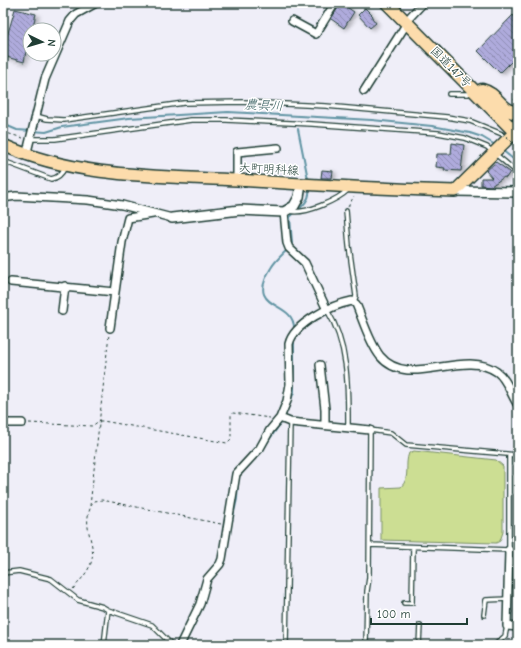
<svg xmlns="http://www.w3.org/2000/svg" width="521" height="648" font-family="'Comic Neue','Klee One',sans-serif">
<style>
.green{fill:#ccde93;stroke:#768e64}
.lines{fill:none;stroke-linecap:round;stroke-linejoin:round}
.stream{stroke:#6295a4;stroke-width:2}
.building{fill:url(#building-back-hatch);stroke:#1f3d34;filter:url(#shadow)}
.service-casing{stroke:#1f3d34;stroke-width:6}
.minor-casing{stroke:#1f3d34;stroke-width:10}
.tertiary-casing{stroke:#1f3d34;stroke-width:12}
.primary-casing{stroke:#1f3d34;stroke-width:14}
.trunk-casing{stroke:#1f3d34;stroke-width:15}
.path{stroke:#1f3d34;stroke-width:1;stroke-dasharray:3 3;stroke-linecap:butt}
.service{stroke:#fff;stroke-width:3.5}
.minor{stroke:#fff;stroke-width:7}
.tertiary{stroke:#fff;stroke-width:9}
.primary{stroke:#fcdcac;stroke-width:11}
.trunk{stroke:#fcdcac;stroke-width:12}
.path-bridge{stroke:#1f3d34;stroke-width:1;stroke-dasharray:3 3;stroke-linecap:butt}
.labels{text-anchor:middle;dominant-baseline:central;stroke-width:3;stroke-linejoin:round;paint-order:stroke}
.street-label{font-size:12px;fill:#1f3d34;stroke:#fff}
.water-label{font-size:13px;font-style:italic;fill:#3b6263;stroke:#fff}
</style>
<defs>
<pattern id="building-back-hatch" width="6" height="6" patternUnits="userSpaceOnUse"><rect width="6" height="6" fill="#afabdc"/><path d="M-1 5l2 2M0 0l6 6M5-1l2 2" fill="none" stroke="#8e8cb3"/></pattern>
<filter id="shadow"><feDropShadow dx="3" dy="2" stdDeviation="2" flood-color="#0004"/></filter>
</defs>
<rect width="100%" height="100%" fill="#efeef8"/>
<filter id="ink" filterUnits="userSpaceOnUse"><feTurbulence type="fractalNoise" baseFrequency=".025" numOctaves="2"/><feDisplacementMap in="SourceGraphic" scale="8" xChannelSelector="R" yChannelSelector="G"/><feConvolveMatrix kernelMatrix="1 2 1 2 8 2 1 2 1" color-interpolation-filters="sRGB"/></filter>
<g filter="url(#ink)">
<path class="green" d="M 414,451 L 496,460 L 503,466 L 503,532 L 500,541 L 496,543 L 381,540 L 381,488 L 401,487 C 411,477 404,465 409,453 Z"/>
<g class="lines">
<path class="stream" d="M 3,124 L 17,130 L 46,132 L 62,127 L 129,118 L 228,112 L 372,120 L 432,126 L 470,133 L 482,137 L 497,146
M 298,129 L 308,179
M 502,150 L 518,163
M 290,246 L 292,243 L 290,217 C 297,210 311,202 309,190
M 288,249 C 282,255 275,261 271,268 C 244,312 295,299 294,329
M 284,418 L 294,392 L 294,340
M 259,454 L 281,423
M 232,521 L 237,499 L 238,480
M 226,556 L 228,543
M 185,645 L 187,638"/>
</g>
<path class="building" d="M 341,3 L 354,12 L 344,28 L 331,19 Z
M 365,8 L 373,16 L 372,18 L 376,23 L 370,28 L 358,15 Z
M 15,9 L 36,14 L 32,30 L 30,30 L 24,62 L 3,56 L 3,50 Z
M 513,15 L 518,21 L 518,55 L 500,73 L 478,51 Z
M 452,143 L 464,145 L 461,171 L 444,170 L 445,168 L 436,167 L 437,154 L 451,154 Z
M 496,162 L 510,172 L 506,178 L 504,177 L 491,186 L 481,185 L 481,178 L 492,178 L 486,171 Z
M 322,170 L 333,171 L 332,178 L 321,178 Z
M 512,172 L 516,176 L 518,186 L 513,186 Z"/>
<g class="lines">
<g class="service-casing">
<path id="service" d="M 449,94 L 468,94 L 472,92
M 36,116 L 47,119 L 64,120 L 184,103 L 243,102 L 326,106 L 447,117 L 470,121 L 502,134
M 30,139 L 55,139 L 191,120 L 226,120 L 312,124 L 438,133 L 465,138 L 487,147 L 518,173
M 3,161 L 51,179 C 58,178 62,174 65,167
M 289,211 C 305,215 338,200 349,189
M 346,211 L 349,246 L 356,296 L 354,302
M 327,310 C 349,345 348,388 348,428
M 370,545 L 509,550 L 509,455
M 3,573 L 19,571 L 51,579 L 78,600 L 103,607 L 108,610 L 152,625 L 172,645
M 404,603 L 412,603 L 413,547
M 484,615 L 486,600 L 508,599
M 104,645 L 108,610
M 286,645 L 290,422
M 366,645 L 367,591 L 369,578 L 370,430 L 391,433 L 406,445 L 518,455
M 419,645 L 420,625
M 495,645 L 505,636 L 507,626"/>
</g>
<g class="minor-casing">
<path id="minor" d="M 410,17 L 423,3
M 292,21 L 316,34 L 335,3
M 364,91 L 407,23
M 26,156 L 45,79 L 70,21 L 76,14 L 96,3
M 237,180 L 237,152 L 278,148
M 3,198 L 16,196 L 88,200 L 122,205 L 172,218
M 284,212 L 287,243 L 289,248 L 305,263 L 327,310
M 11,282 L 115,292
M 62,311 L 65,286
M 110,328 L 122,242 L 128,218 L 153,214
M 320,365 L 325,409 L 325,425
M 280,418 L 290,422 L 370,430
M 3,423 L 22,423
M 509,550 L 507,626 L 518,627
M 509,560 L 518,564
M 180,645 L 200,604 L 207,579 L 220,564 L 222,559 L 236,474 L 260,448 L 270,430 L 280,418 L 287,401 L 290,384 L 289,344 C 294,323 332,305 352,301 L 356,304 C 363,320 369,342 380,356 C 409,391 463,347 497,372 C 507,379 511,395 518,405"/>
</g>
<g class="tertiary-casing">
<path id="tertiary" d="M 455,191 L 518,192
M 172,218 L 240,210 L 284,212 L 294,206 L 299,197 L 301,184"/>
</g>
<g class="primary-casing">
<path id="primary" d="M 3,145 C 76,178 159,176 237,180 C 310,185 382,189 455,191 L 515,132 L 518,138"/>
</g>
<g class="trunk-casing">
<path id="trunk" d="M 387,3 L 515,132
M 482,90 C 498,94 500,111 518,113"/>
</g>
<path class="path" d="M 514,99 L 516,102
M 3,132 L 23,138
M 348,207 L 354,196
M 29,423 L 92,426 L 99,421 L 103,421 L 227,443 L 231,439 L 231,414 L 233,413 L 270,418
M 90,506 L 109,334
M 73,589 C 79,582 88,572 91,563 C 98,542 78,526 94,501 L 102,500 L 221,524"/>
<use href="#service" class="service"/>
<use href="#minor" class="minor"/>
<use href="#tertiary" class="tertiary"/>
<use href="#primary" class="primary"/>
<use href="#trunk" class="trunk"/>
<path class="path-bridge" d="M 502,132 L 516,146 L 518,145"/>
</g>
</g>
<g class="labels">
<g class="street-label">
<text transform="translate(451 67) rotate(45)">国道147号</text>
<text transform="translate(269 169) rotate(3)">大町明科線</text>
</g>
<g class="water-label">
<text transform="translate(264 105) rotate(3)">農具川</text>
</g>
</g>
<rect width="521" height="648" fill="none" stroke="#fff" stroke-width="16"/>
<rect x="8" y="8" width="505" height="632" fill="none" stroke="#1f3d34" stroke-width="1.5" filter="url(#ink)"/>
<g transform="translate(42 42) rotate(95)"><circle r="19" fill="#ffffff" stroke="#a5b1ae"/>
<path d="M0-3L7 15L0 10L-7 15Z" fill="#1f3d34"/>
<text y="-6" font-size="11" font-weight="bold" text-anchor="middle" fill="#1f3d34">N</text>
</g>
<path d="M371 618v6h96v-6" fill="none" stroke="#1f3d34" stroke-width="2"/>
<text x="377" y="618" font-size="12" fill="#1f3d34" stroke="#ffffff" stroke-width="3" paint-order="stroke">100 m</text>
</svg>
